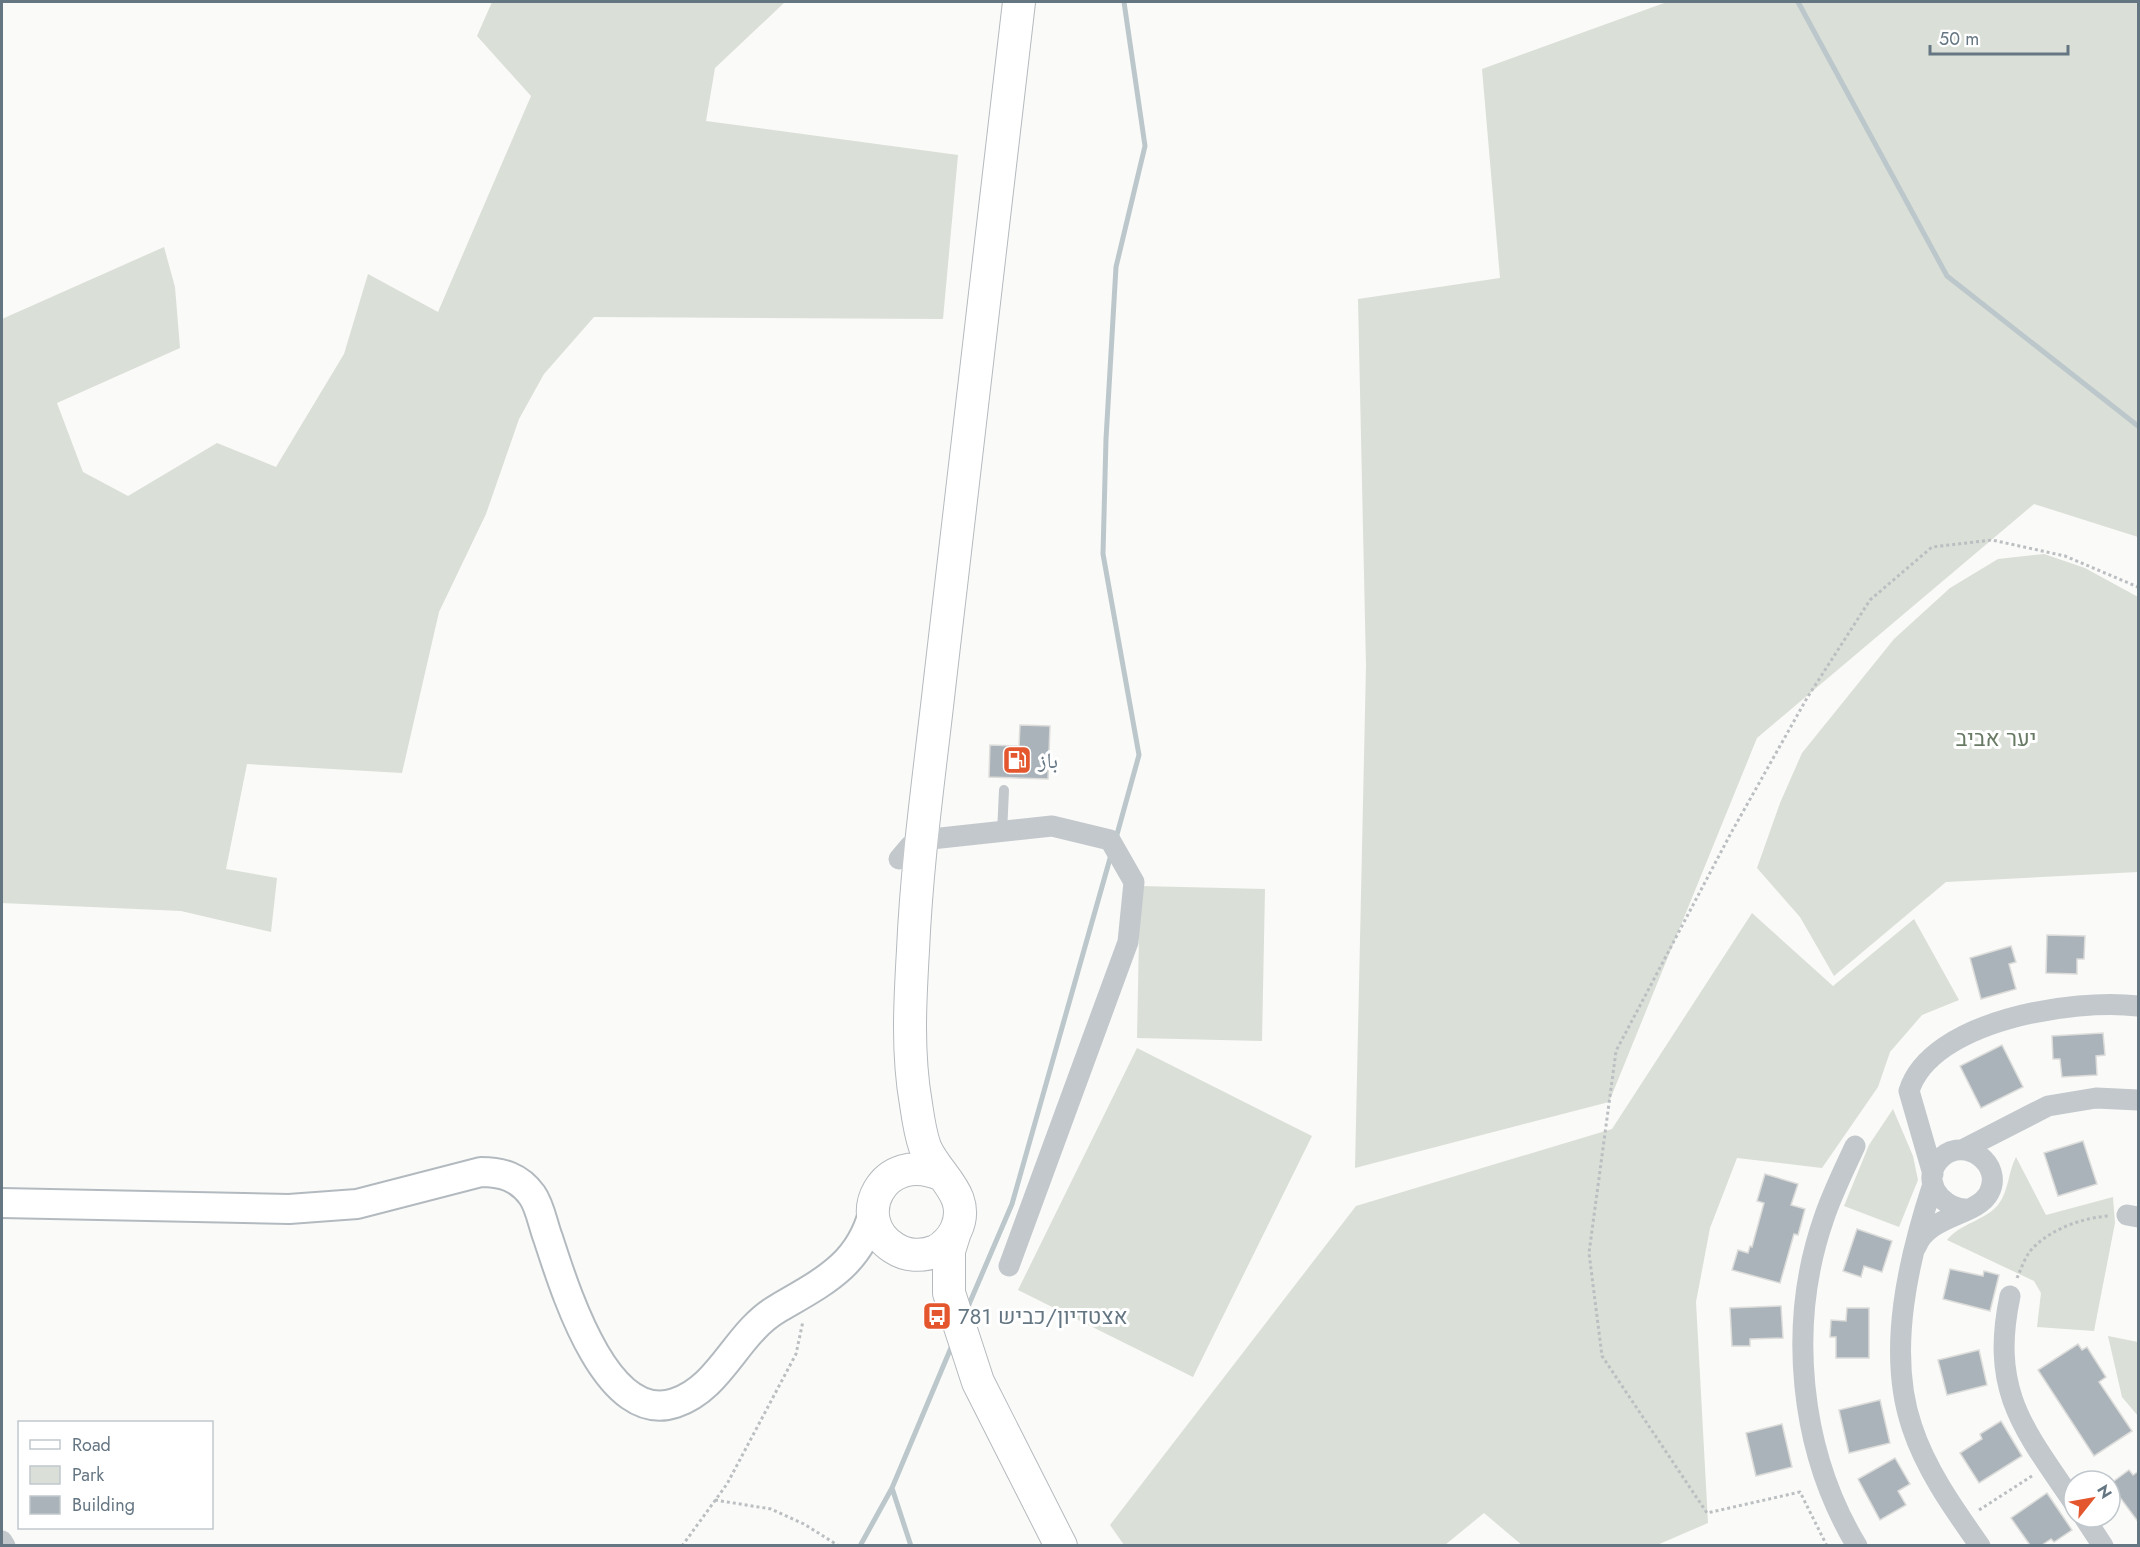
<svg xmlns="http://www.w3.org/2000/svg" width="2140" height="1547" font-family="Jost,'Noto Naskh Arabic',Heebo,sans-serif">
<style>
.green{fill:#dadfd7}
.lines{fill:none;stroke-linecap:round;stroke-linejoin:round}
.stream{stroke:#bbc7cb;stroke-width:5}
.building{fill:#aab3b9;stroke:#dcdcda;stroke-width:1.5}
.secondary-casing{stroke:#b3babf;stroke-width:32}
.primary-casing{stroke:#b5babe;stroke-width:34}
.path{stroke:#bbbfc2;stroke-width:3;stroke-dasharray:3 3;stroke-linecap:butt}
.lane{stroke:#c3c8cc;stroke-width:10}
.street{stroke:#c3c8cc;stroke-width:21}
.secondary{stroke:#fff;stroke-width:28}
.primary{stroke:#fff;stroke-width:32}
.labels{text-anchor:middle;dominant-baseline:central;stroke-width:6;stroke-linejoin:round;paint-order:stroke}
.park-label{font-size:22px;fill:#687a64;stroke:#fff}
.poi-label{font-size:22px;fill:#657683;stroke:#fff;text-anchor:start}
</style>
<rect width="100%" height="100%" fill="#fafaf8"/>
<path class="green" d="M 492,2 L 785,2 L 715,68 L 706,121 L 958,155 L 943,319 L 594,317 L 544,374 L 519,419 L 486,514 L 439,612 L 402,773 L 247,764 L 226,869 L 277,878 L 271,932 L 181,911 L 2,903 L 2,319 L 164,247 L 175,287 L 180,348 L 57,403 L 83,472 L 128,496 L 217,443 L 276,467 L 344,354 L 368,274 L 438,312 L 531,96 L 477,36 Z
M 1667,2 L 2138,2 L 2138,537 L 2034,504 L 1757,738 L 1609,1102 L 1355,1168 L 1366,666 L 1358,299 L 1500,278 L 1482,69 Z
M 2044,554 L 2085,568 L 2138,597 L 2138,872 L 1946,882 L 1834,976 L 1800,917 L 1757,868 L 1780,803 L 1802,753 L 1894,639 L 1950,588 L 1998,559 Z
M 1140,886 L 1265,889 L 1262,1041 L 1137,1038 Z
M 1752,913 L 1833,986 L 1914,919 L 1959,1000 L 1922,1015 L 1890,1052 L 1878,1087 L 1822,1168 L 1737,1158 L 1710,1228 L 1696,1302 L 1708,1523 L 1657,1545 L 1523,1546 L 1484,1513 L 1445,1545 L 1124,1545 L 1110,1525 L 1356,1206 L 1612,1129 Z
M 1137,1048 L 1312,1136 L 1193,1377 L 1018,1290 Z
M 1893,1109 L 1913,1156 L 1918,1180 L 1899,1227 L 1844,1206 L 1869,1145 Z
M 2016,1157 L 2046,1215 L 2113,1197 L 2115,1223 L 2094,1331 L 2037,1327 L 2041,1293 L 2034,1281 L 1947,1240 C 1961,1223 1984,1221 1998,1205 C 2009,1191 2008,1172 2016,1157 Z
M 2108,1336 L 2138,1342 L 2138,1416 L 2122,1397 Z"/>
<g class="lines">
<path class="stream" d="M 1798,2 L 1947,276 L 2138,426
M 1116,838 L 1139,755 L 1103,554 L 1106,439 L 1116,267 L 1145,146 L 1124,2
M 967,1309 L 1012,1204 L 1111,855
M 892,1488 L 911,1546
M 860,1546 L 892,1488 L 953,1343"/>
</g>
<path class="building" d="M 1020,725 L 1050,726 L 1048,779 L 989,777 L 990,745 L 1019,746 Z
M 2047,935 L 2085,936 L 2084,959 L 2077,959 L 2077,974 L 2046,973 Z
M 2011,946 L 2016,962 L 2009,964 L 2016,989 L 1981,999 L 1970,958 Z
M 2103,1033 L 2105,1055 L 2096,1056 L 2097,1075 L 2062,1077 L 2060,1059 L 2053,1059 L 2052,1036 Z
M 2002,1045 L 2023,1087 L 1981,1108 L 1960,1066 Z
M 2083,1141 L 2097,1184 L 2058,1196 L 2044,1153 Z
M 1765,1174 L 1798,1184 L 1791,1205 L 1805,1209 L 1798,1235 L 1794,1234 L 1780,1283 L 1732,1270 L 1738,1250 L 1748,1253 L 1750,1246 L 1752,1247 L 1764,1203 L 1757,1201 Z
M 1857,1229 L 1892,1241 L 1882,1272 L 1864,1266 L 1861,1277 L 1843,1271 Z
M 1950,1269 L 1983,1276 L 1984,1271 L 1999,1275 L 1990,1311 L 1943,1299 Z
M 1781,1306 L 1783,1338 L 1750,1339 L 1750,1346 L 1732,1346 L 1730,1308 Z
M 1847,1308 L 1869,1308 L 1869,1358 L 1836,1358 L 1836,1337 L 1830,1337 L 1831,1320 L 1846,1321 Z
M 2078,1344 L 2082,1350 L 2087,1347 L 2106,1377 L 2099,1382 L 2132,1431 L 2094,1456 L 2038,1370 Z
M 1979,1350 L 1987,1385 L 1947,1395 L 1938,1360 Z
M 1880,1400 L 1890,1443 L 1849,1453 L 1839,1410 Z
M 2001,1421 L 2022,1456 L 1979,1483 L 1960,1453 L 1982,1439 L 1980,1434 Z
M 1782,1424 L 1792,1467 L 1756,1476 L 1746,1433 Z
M 1895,1458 L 1910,1484 L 1898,1491 L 1906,1505 L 1880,1520 L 1858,1479 Z
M 2129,1470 L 2133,1475 L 2139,1471 L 2139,1523 L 2110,1484 Z
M 2047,1493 L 2072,1530 L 2054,1542 L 2051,1539 L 2042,1545 L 2030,1545 L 2011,1518 Z"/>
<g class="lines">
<g class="secondary-casing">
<path id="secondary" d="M 2,1203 L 289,1209 L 357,1204 L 481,1172 C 502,1172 519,1177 532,1195 C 540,1206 543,1225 548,1238 C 563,1283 605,1427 675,1403 C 721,1388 736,1333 777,1309 C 821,1283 859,1266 873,1213"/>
</g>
<g class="primary-casing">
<path id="primary" d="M 942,1175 C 883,1148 848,1219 894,1248 C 906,1256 922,1257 936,1251 C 945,1246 951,1240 956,1230 C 972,1195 937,1176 925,1147 C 920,1133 918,1118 916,1104 C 907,1053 910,1001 913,950 C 917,859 930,770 940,680 C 966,454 992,228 1019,2
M 955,1232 L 949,1251 L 949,1293 L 978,1382 L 1061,1546"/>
</g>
<path class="path" d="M 2017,1278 C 2022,1267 2026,1253 2036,1245 C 2054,1228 2085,1217 2110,1216
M 715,1500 L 771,1509 L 804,1524 L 839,1546
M 1979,1510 L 2032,1476
M 682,1546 L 727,1484 L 796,1354 L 803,1321
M 1827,1546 L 1800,1492 L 1707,1513 L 1602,1356 L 1589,1253 L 1616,1051 L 1731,833 L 1807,698 L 1870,600 L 1932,547 L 1992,540 L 2065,556 L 2138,587"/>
<path class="lane" d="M 1002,833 L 1004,790"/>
<path class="street" d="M 899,859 L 910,846 L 922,840 L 1052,826 L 1110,840 L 1134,882 L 1128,942 L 1009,1266
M 1855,1146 C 1844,1170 1832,1194 1824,1218 C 1787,1324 1799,1450 1857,1546
M 1964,1149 L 2048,1106 L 2096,1098 L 2138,1100
M 1933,1174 L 1909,1091 C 1931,1020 2075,998 2138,1006
M 1933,1184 C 1909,1257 1886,1351 1912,1427 C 1926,1470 1954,1509 1980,1546
M 2127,1215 L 2138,1217
M 1916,1247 C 1928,1215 1977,1216 1989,1193 C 2004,1164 1965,1136 1942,1157 C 1919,1178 1939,1207 1965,1209
M 2010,1296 C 1990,1391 2023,1428 2074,1503
M 2084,1517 L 2103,1546
M 2,1541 L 5,1546"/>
<use href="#secondary" class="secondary"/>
<use href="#primary" class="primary"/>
</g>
<defs>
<g id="fuel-square" transform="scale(1.5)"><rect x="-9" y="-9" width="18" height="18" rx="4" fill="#e4572e" stroke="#fff"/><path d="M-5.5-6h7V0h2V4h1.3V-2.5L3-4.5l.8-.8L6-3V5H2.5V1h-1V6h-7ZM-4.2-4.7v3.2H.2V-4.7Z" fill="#fff"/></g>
<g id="bus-square" transform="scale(1.5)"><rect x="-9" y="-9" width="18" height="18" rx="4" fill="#e4572e" stroke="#fff"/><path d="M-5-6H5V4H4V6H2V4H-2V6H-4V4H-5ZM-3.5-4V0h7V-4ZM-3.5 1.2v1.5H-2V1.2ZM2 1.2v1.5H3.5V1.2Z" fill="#fff"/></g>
</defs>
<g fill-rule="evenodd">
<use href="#fuel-square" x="1017" y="760"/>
<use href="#bus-square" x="937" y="1316"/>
</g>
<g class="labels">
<g class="park-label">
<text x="1996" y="738">יער אביב</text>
</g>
<g class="poi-label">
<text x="1038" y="760">باز</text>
<text x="958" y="1316">אצטדיון/כביש 781</text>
</g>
</g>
<rect width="2140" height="1547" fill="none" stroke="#657683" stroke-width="6"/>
<rect x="18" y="1421" width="195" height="108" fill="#ffffff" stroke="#c1c8cd" stroke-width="1.5"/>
<rect x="30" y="1440" width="30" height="9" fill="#ffffff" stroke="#c1c8cd" stroke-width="1.5"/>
<text x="72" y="1451" font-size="18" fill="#657683">Road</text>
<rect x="30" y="1466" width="30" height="18" fill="#dadfd7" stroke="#c1c8cd" stroke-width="1.5"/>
<text x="72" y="1481" font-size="18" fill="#657683">Park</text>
<rect x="30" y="1496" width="30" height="18" fill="#aab3b9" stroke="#c1c8cd" stroke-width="1.5"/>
<text x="72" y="1511" font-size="18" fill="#657683">Building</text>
<g transform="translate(2092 1499) rotate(59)"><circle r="28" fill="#ffffff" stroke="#c1c8cd" stroke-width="1.5"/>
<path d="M0-4.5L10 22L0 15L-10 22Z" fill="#e4572e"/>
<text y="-9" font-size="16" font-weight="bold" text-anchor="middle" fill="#657683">N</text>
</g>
<path d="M1930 45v9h138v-9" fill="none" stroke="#657683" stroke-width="3"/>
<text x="1939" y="45" font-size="18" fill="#657683" stroke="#ffffff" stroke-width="4.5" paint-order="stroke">50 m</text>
</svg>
